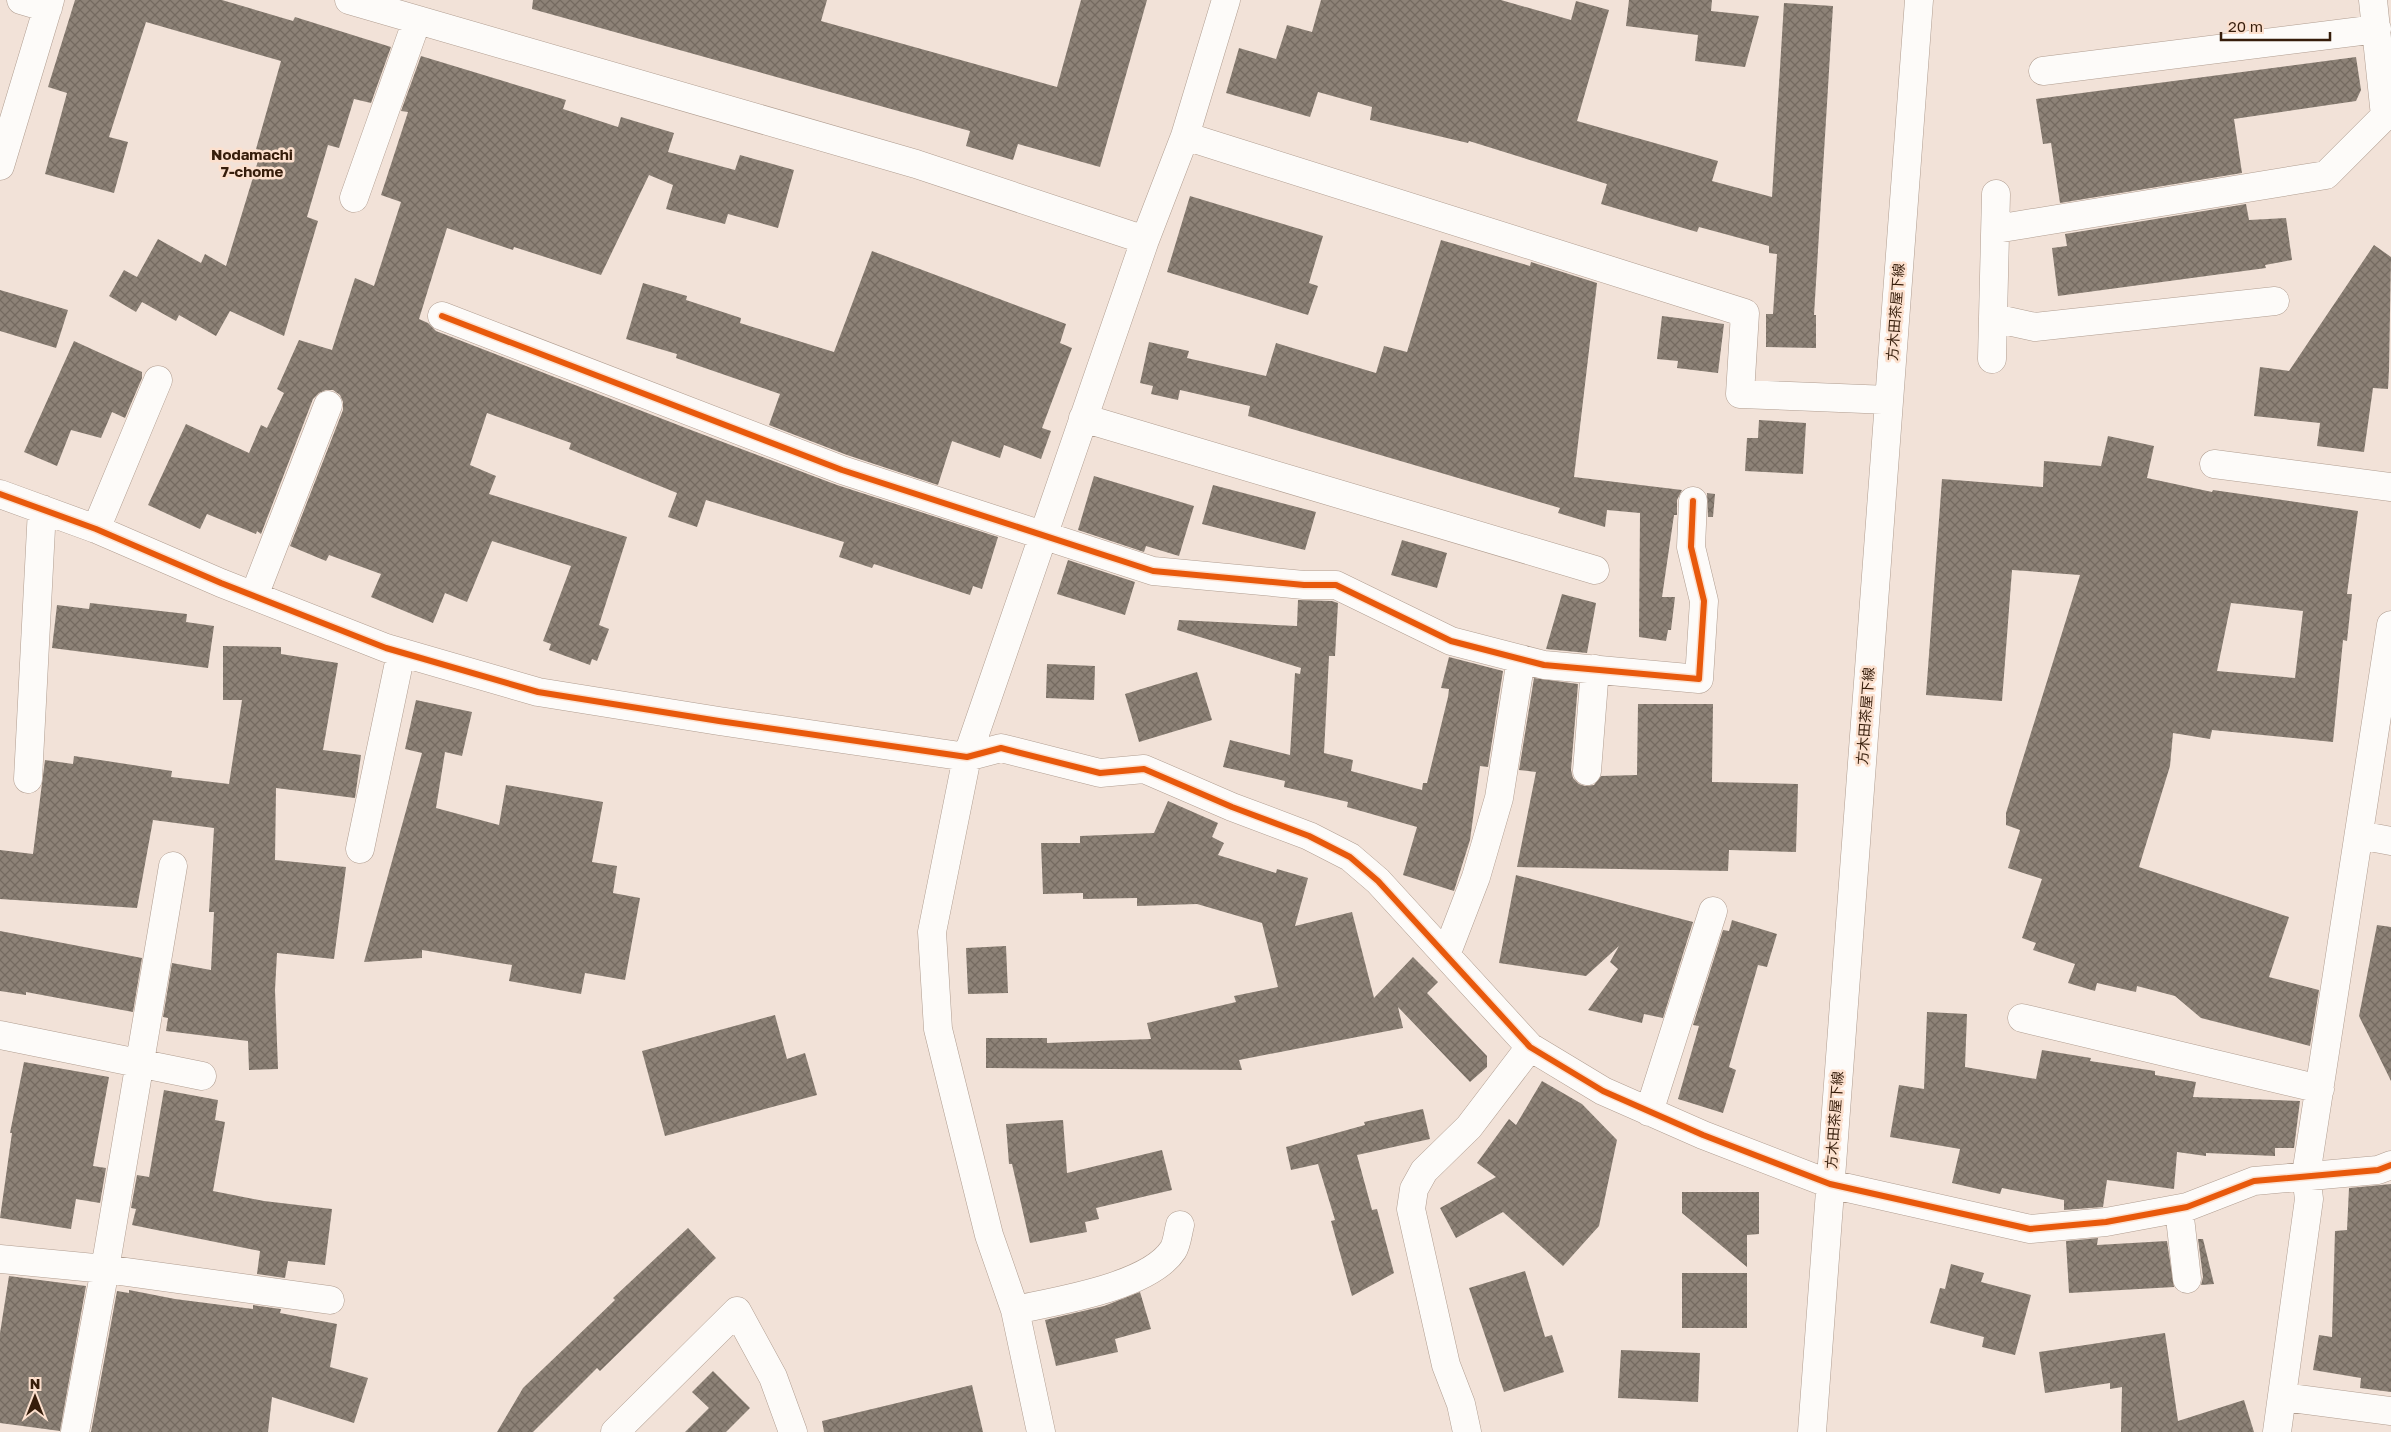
<svg xmlns="http://www.w3.org/2000/svg" width="2391" height="1432" font-family="'Golos Text','Noto Sans JP',sans-serif">
<style>
.building{fill:url(#building-cross-hatch);fill-rule:evenodd}
.lines{fill:none;stroke-linecap:round;stroke-linejoin:round}
.minor-casing{stroke:#b09d90;stroke-width:29}
.minor{stroke:#fdfbf9;stroke-width:28}
.cycleway-casing{stroke:#fce0ce;stroke-width:9}
.cycleway{stroke:#e8590c;stroke-width:6}
.labels{text-anchor:middle;dominant-baseline:central;stroke-width:5;stroke-linejoin:round;paint-order:stroke}
.street-label{font-size:14px;fill:#361d0b;stroke:#fce0ce}
.neighbourhood-label{font-size:15px;font-weight:bold;fill:#361d0b;stroke:#fce0ce}
</style>
<defs>
<pattern id="building-cross-hatch" width="8" height="8" patternUnits="userSpaceOnUse" patternTransform="scale(1.25)"><rect width="8" height="8" fill="#8d8277"/><path d="M0 0l8 8M0 8l8-8" fill="none" stroke="#746a60"/></pattern>
</defs>
<rect width="100%" height="100%" fill="#f2e2d8"/>
<path class="building" d="M 75,0 L 222,0 L 293,21 L 295,17 L 391,47 L 371,103 L 354,99 L 339,148 L 328,145 L 307,217 L 318,221 L 284,336 L 230,311 L 216,336 L 179,315 L 176,321 L 142,302 L 136,312 L 109,296 L 124,270 L 137,277 L 158,239 L 201,263 L 205,254 L 226,266 L 261,151 L 256,149 L 281,61 L 146,22 L 109,137 L 128,142 L 114,193 L 45,174 L 67,93 L 48,87 Z
M 533,0 L 827,0 L 821,21 L 1057,87 L 1081,0 L 1147,0 L 1100,167 L 1018,144 L 1013,160 L 966,146 L 970,131 L 532,9 Z
M 1321,0 L 1501,0 L 1571,20 L 1576,1 L 1609,10 L 1577,121 L 1718,161 L 1712,181 L 1772,197 L 1784,3 L 1833,6 L 1814,315 L 1816,315 L 1816,348 L 1766,347 L 1766,314 L 1773,314 L 1777,254 L 1769,253 L 1769,246 L 1699,227 L 1697,232 L 1601,204 L 1607,184 L 1469,141 L 1468,143 L 1370,120 L 1372,107 L 1318,92 L 1310,117 L 1226,93 L 1239,48 L 1276,59 L 1287,25 L 1312,32 Z
M 1629,0 L 1712,0 L 1711,11 L 1759,16 L 1745,67 L 1695,61 L 1698,35 L 1626,26 Z
M 421,56 L 566,100 L 563,109 L 618,127 L 621,117 L 674,133 L 668,152 L 735,170 L 740,155 L 794,170 L 778,228 L 728,214 L 725,224 L 666,209 L 673,185 L 649,175 L 601,275 L 514,247 L 513,250 L 447,228 L 419,319 L 428,323 L 436,331 L 691,430 L 837,485 L 998,537 L 982,589 L 973,586 L 970,595 L 874,564 L 872,568 L 839,557 L 844,542 L 706,500 L 697,527 L 668,517 L 677,493 L 569,449 L 571,443 L 487,413 L 470,465 L 496,476 L 489,494 L 627,537 L 599,625 L 609,629 L 597,661 L 592,659 L 590,665 L 549,650 L 551,644 L 543,641 L 571,566 L 492,541 L 467,602 L 445,593 L 433,623 L 371,597 L 381,574 L 329,555 L 326,561 L 290,546 L 343,410 L 343,402 L 340,395 L 333,390 L 326,390 L 319,393 L 313,399 L 261,534 L 257,531 L 256,534 L 207,514 L 200,529 L 148,505 L 186,424 L 249,453 L 261,425 L 267,428 L 284,393 L 277,389 L 299,340 L 332,350 L 355,278 L 374,286 L 401,202 L 381,195 L 408,112 L 401,111 Z
M 2356,57 L 2361,90 L 2356,101 L 2234,119 L 2242,173 L 2060,203 L 2051,143 L 2043,144 L 2036,99 Z
M 1190,196 L 1323,236 L 1309,283 L 1318,286 L 1308,315 L 1167,272 Z
M 2246,204 L 2249,220 L 2286,218 L 2292,260 L 2265,265 L 2266,268 L 2058,296 L 2052,248 L 2067,246 L 2065,234 Z
M 1441,240 L 1530,266 L 1531,262 L 1597,283 L 1574,477 L 1682,490 L 1677,500 L 1677,515 L 1674,515 L 1662,597 L 1675,597 L 1671,630 L 1668,630 L 1666,641 L 1639,637 L 1640,513 L 1607,510 L 1605,527 L 1558,513 L 1560,508 L 1248,416 L 1250,406 L 1180,390 L 1178,400 L 1151,394 L 1153,386 L 1140,383 L 1149,342 L 1189,351 L 1187,358 L 1266,376 L 1276,343 L 1376,373 L 1384,346 L 1407,352 Z
M 2374,245 L 2391,257 L 2389,370 L 2388,389 L 2373,388 L 2364,452 L 2317,446 L 2320,423 L 2254,416 L 2260,367 L 2289,371 Z
M 872,251 L 1066,324 L 1060,343 L 1072,348 L 1042,428 L 1051,431 L 1041,459 L 1004,445 L 1000,458 L 952,441 L 938,485 L 847,455 L 769,425 L 780,394 L 676,358 L 677,354 L 626,339 L 643,283 L 687,296 L 686,300 L 741,318 L 740,323 L 834,352 Z
M 0,290 L 68,310 L 56,348 L 0,331 Z
M 1662,316 L 1724,324 L 1718,373 L 1677,368 L 1678,361 L 1657,359 Z
M 74,341 L 142,372 L 142,378 L 125,418 L 112,412 L 101,438 L 71,430 L 57,466 L 24,452 Z
M 1759,420 L 1806,423 L 1803,474 L 1745,471 L 1747,438 L 1758,438 Z
M 2108,436 L 2154,446 L 2147,478 L 2212,492 L 2213,490 L 2358,511 L 2347,594 L 2352,594 L 2347,641 L 2343,640 L 2333,742 L 2212,730 L 2210,739 L 2173,733 L 2170,766 L 2139,867 L 2289,917 L 2269,977 L 2319,990 L 2310,1046 L 2201,1018 L 2175,996 L 2137,986 L 2136,992 L 2097,983 L 2095,991 L 2068,983 L 2075,964 L 2033,950 L 2036,943 L 2022,938 L 2042,879 L 2008,868 L 2020,830 L 2006,825 L 2006,813 L 2080,575 L 2012,570 L 2002,701 L 1926,695 L 1942,479 L 2043,487 L 2044,461 L 2101,466 ZM 2231,603 L 2303,611 L 2295,678 L 2217,671 Z
M 1094,476 L 1194,506 L 1179,556 L 1146,546 L 1144,552 L 1078,530 Z
M 1213,485 L 1316,512 L 1305,550 L 1202,524 Z
M 1707,493 L 1715,494 L 1713,517 L 1708,517 Z
M 1402,540 L 1447,553 L 1437,588 L 1391,575 Z
M 1068,560 L 1135,582 L 1125,615 L 1057,594 Z
M 1562,594 L 1596,603 L 1587,653 L 1546,649 Z
M 1298,600 L 1332,601 L 1338,603 L 1335,656 L 1329,656 L 1324,753 L 1353,760 L 1351,771 L 1422,790 L 1423,783 L 1427,783 L 1448,697 L 1449,689 L 1441,688 L 1449,657 L 1503,671 L 1488,767 L 1480,766 L 1470,840 L 1454,891 L 1403,875 L 1417,827 L 1347,807 L 1348,802 L 1284,787 L 1285,781 L 1223,767 L 1230,740 L 1290,755 L 1295,673 L 1300,674 L 1301,668 L 1177,630 L 1179,620 L 1297,626 Z
M 90,603 L 187,614 L 186,622 L 214,626 L 208,668 L 52,648 L 57,605 L 89,609 Z
M 223,646 L 281,647 L 281,654 L 338,663 L 323,750 L 361,755 L 355,798 L 276,788 L 275,860 L 346,867 L 334,959 L 277,953 L 275,990 L 278,1069 L 249,1070 L 248,1041 L 166,1031 L 168,1018 L 163,1017 L 172,963 L 211,970 L 214,912 L 209,912 L 214,828 L 153,820 L 137,908 L 0,899 L 0,850 L 33,854 L 45,760 L 73,764 L 74,756 L 172,771 L 171,777 L 229,784 L 242,700 L 223,700 Z
M 1047,664 L 1095,666 L 1094,700 L 1046,698 Z
M 1197,672 L 1212,720 L 1139,742 L 1125,694 Z
M 1534,678 L 1578,684 L 1571,770 L 1573,778 L 1579,784 L 1585,786 L 1594,785 L 1601,776 L 1637,775 L 1638,704 L 1713,704 L 1712,782 L 1798,784 L 1796,852 L 1729,850 L 1728,871 L 1517,867 L 1536,772 L 1519,770 Z
M 416,700 L 472,712 L 462,756 L 445,752 L 436,808 L 499,825 L 506,785 L 603,802 L 592,862 L 617,866 L 613,893 L 640,898 L 625,980 L 585,973 L 581,994 L 509,981 L 512,965 L 422,950 L 422,958 L 364,962 L 422,753 L 405,749 Z
M 1168,801 L 1218,823 L 1212,837 L 1224,843 L 1218,855 L 1276,873 L 1277,869 L 1308,878 L 1295,926 L 1352,912 L 1374,998 L 1413,957 L 1438,982 L 1427,993 L 1487,1056 L 1487,1067 L 1470,1082 L 1398,1007 L 1403,1028 L 1239,1060 L 1242,1070 L 986,1068 L 986,1038 L 1047,1038 L 1047,1043 L 1151,1039 L 1147,1023 L 1236,1002 L 1234,996 L 1278,987 L 1262,923 L 1197,904 L 1137,906 L 1137,898 L 1083,899 L 1083,893 L 1043,894 L 1041,843 L 1080,843 L 1080,836 L 1154,833 Z
M 1516,875 L 1693,922 L 1663,1018 L 1644,1014 L 1642,1023 L 1588,1010 L 1618,969 L 1610,962 L 1619,946 L 1586,976 L 1499,963 Z
M 1732,920 L 1777,934 L 1767,967 L 1758,965 L 1729,1067 L 1736,1070 L 1723,1113 L 1678,1099 L 1699,1026 L 1693,1025 L 1723,930 L 1729,931 Z
M 2377,925 L 2391,927 L 2391,1081 L 2359,1016 Z
M 0,931 L 142,958 L 133,1012 L 26,992 L 26,995 L 0,991 Z
M 1006,946 L 1008,993 L 968,994 L 966,948 Z
M 1927,1012 L 1967,1014 L 1965,1067 L 2036,1079 L 2042,1050 L 2091,1058 L 2090,1061 L 2155,1071 L 2155,1075 L 2196,1082 L 2193,1097 L 2300,1101 L 2294,1148 L 2275,1148 L 2275,1156 L 2206,1153 L 2206,1156 L 2177,1152 L 2174,1189 L 2107,1180 L 2103,1207 L 2064,1210 L 2064,1200 L 2002,1188 L 2000,1194 L 1952,1183 L 1960,1149 L 1890,1137 L 1899,1085 L 1924,1089 Z
M 775,1015 L 787,1059 L 805,1053 L 817,1095 L 665,1136 L 642,1051 Z
M 24,1062 L 109,1077 L 93,1166 L 106,1168 L 100,1203 L 76,1199 L 71,1229 L 0,1218 L 12,1133 L 10,1133 Z
M 1542,1081 L 1582,1104 L 1617,1140 L 1599,1226 L 1563,1266 L 1503,1212 L 1456,1238 L 1440,1208 L 1496,1177 L 1477,1163 L 1509,1119 L 1516,1125 Z
M 164,1090 L 218,1100 L 215,1120 L 225,1122 L 213,1191 L 264,1201 L 332,1209 L 325,1265 L 288,1261 L 285,1278 L 257,1274 L 260,1251 L 132,1225 L 136,1209 L 131,1208 L 137,1175 L 149,1177 Z
M 1423,1109 L 1430,1139 L 1357,1155 L 1372,1210 L 1377,1209 L 1394,1273 L 1352,1296 L 1331,1221 L 1335,1220 L 1318,1164 L 1291,1170 L 1286,1147 L 1365,1125 L 1364,1122 Z
M 1063,1120 L 1067,1173 L 1162,1150 L 1172,1190 L 1096,1208 L 1099,1219 L 1085,1222 L 1087,1232 L 1030,1243 L 1012,1164 L 1009,1164 L 1006,1124 Z
M 2391,1184 L 2391,1392 L 2360,1388 L 2361,1378 L 2313,1370 L 2319,1335 L 2332,1337 L 2335,1231 L 2347,1230 L 2349,1188 Z
M 1682,1192 L 1759,1192 L 1759,1234 L 1747,1235 L 1747,1267 L 1682,1213 Z
M 688,1228 L 716,1258 L 600,1371 L 597,1368 L 533,1432 L 497,1432 L 523,1388 L 615,1300 L 613,1298 Z
M 2098,1238 L 2097,1245 L 2167,1241 L 2174,1287 L 2069,1293 L 2066,1241 Z
M 2198,1239 L 2203,1239 L 2214,1284 L 2201,1285 L 2203,1277 Z
M 1951,1264 L 1984,1273 L 1981,1282 L 2031,1295 L 2015,1355 L 1982,1347 L 1984,1337 L 1930,1323 L 1940,1288 L 1945,1289 Z
M 1525,1271 L 1545,1337 L 1552,1335 L 1564,1372 L 1504,1392 L 1469,1288 Z
M 1682,1273 L 1747,1273 L 1747,1328 L 1682,1328 Z
M 9,1276 L 86,1286 L 60,1431 L 0,1423 L 0,1333 Z
M 129,1290 L 175,1299 L 253,1309 L 253,1305 L 281,1309 L 280,1313 L 337,1324 L 330,1367 L 368,1378 L 354,1423 L 272,1397 L 268,1432 L 91,1432 L 117,1291 L 129,1293 Z
M 1140,1292 L 1151,1329 L 1115,1339 L 1118,1352 L 1056,1366 L 1045,1320 L 1104,1306 Z
M 2165,1333 L 2178,1421 L 2244,1400 L 2254,1432 L 2121,1432 L 2122,1387 L 2110,1389 L 2110,1383 L 2045,1393 L 2039,1352 Z
M 1621,1350 L 1700,1353 L 1698,1402 L 1618,1398 Z
M 713,1371 L 750,1408 L 726,1432 L 685,1432 L 709,1408 L 692,1392 Z
M 972,1385 L 983,1432 L 824,1432 L 822,1421 Z"/>
<g class="lines">
<g class="minor-casing">
<path id="minor" d="M 21,0 L 48,8
M 349,0 L 916,164 L 1145,240
M 2373,0 L 2385,116
M 2043,71 L 2377,29
M 1185,136 L 1745,313 L 1740,394 L 1889,400
M 0,166 L 50,0
M 354,198 L 417,20
M 1996,229 L 2326,175 L 2385,116 L 2391,116
M 442,316 L 842,470 L 1153,571 L 1304,585 L 1336,585 L 1451,641 L 1544,665 L 1699,679 L 1704,601 L 1691,547 L 1693,501
M 1994,318 L 2035,327 L 2275,301
M 1992,359 L 1996,194
M 1083,418 L 1595,570
M 2214,464 L 2391,487
M 0,494 L 96,529 L 221,583 L 386,648 L 538,692 L 719,721 L 967,757 L 1001,748 L 1100,773 L 1144,769 L 1232,807 L 1309,836 L 1350,857 L 1378,881 L 1530,1047 L 1603,1091 L 1703,1135 L 1830,1184 L 2030,1229 L 2106,1222 L 2187,1207 L 2254,1181 L 2378,1170 L 2391,1165
M 96,529 L 158,380
M 254,596 L 328,405
M 1587,771 L 1595,669
M 28,779 L 42,509
M 2359,835 L 2391,841
M 360,849 L 401,653
M 1446,955 L 1476,877 L 1499,798 L 1521,659
M 2022,1018 L 2320,1089
M 0,1035 L 202,1076
M 1649,1112 L 1713,911
M 2179,1209 L 2187,1279
M 0,1259 L 105,1269 L 330,1300
M 1015,1310 C 1056,1301 1149,1287 1173,1250 C 1177,1244 1178,1232 1180,1225
M 2283,1397 L 2391,1411
M 75,1432 L 105,1269 L 173,866
M 615,1432 L 737,1311 L 773,1377 L 793,1432
M 1041,1432 L 1015,1310 L 989,1235 L 938,1029 L 932,932 L 967,757 L 1145,240 L 1185,136 L 1226,0
M 1467,1432 L 1461,1404 L 1446,1365 L 1411,1209 L 1414,1189 L 1424,1171 L 1469,1127 L 1530,1047
M 1812,1432 L 1919,0
M 2277,1432 L 2309,1199 L 2306,1175 L 2391,625"/>
</g>
<use href="#minor" class="minor"/>
<g class="cycleway-casing">
<path id="cycleway" d="M 442,316 L 842,470 L 1153,571 L 1304,585 L 1336,585 L 1451,641 L 1544,665 L 1699,679 L 1704,601 L 1691,547 L 1693,501
M 0,494 L 96,529 L 221,583 L 386,648 L 538,692 L 719,721 L 967,757 L 1001,748 L 1100,773 L 1144,769 L 1232,807 L 1309,836 L 1350,857 L 1378,881 L 1530,1047 L 1603,1091 L 1703,1135 L 1830,1184 L 2030,1229 L 2106,1222 L 2187,1207 L 2254,1181 L 2378,1170 L 2391,1165"/>
</g>
<use href="#cycleway" class="cycleway"/>
</g>
<g class="labels">
<g class="street-label">
<text transform="translate(1895 312) rotate(-86)">方木田茶屋下線</text>
<text transform="translate(1865 716) rotate(-86)">方木田茶屋下線</text>
<text transform="translate(1834 1120) rotate(-86)">方木田茶屋下線</text>
</g>
<g class="neighbourhood-label">
<text x="252" y="154">Nodamachi<tspan x="252" dy="17">7-chome</tspan></text>
</g>
</g>
<g transform="translate(35 1397)" stroke="#fce0ce" stroke-width="4" paint-order="stroke">
<path d="M0-4L9 19L0 12L-9 19Z" fill="#361d0b"/>
<text y="-8" font-size="14" font-weight="bold" text-anchor="middle" fill="#361d0b">N</text>
</g>
<path d="M2221 32v8h109v-8" fill="none" stroke="#361d0b" stroke-width="2.5"/>
<text x="2228" y="32" font-size="15" fill="#361d0b" stroke="#fce0ce" stroke-width="4" paint-order="stroke">20 m</text>
</svg>
